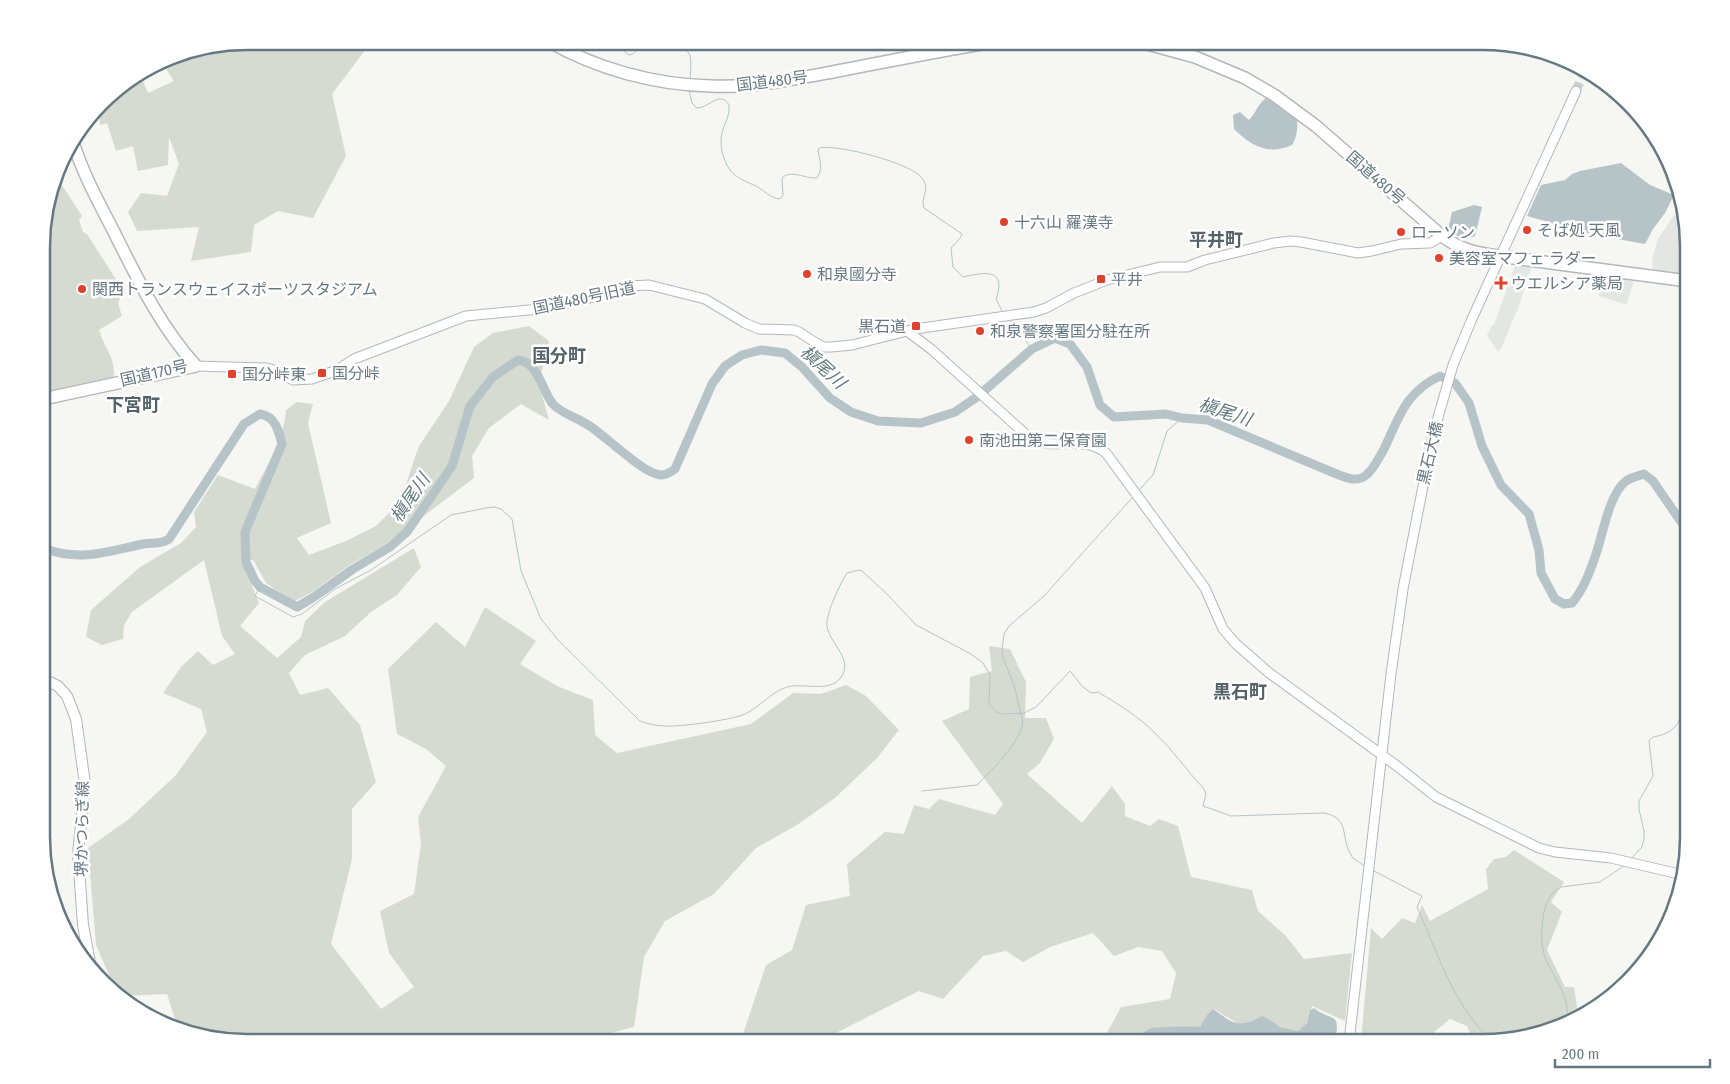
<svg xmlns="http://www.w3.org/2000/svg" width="1730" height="1084" font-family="'Fira Sans Condensed','Noto Sans JP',sans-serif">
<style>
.built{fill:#e4e6e4}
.green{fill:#d6dbd2}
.water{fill:#b6c4c7}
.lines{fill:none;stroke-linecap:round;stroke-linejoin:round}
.stream{stroke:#b6c4c7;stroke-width:1}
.river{stroke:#b6c4c7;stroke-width:9}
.secondary-tunnel{stroke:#cbd0d1;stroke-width:9;stroke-dasharray:9 4.5;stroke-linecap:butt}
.secondary-casing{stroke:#b2b8bc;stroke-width:11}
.primary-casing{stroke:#b1b7ba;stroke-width:12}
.highway-casing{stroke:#b3b7ba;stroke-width:14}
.secondary{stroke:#fff;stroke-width:9}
.primary{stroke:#fff;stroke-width:10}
.highway{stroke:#fff;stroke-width:11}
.poi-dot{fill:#df412a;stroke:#fff;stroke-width:2}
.labels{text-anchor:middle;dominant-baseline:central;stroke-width:5;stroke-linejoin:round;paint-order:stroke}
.street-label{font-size:16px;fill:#667983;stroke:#fff}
.poi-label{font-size:16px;fill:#667983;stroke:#fff;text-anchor:start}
.neighbourhood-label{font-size:18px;font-weight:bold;fill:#546269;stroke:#fff}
.water-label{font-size:18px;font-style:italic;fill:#627b80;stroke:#fff}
.rim{fill:none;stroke:#667983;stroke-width:2.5}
</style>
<rect width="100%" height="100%" fill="#f6f6f3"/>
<path class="built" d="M 1674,215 L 1683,217 L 1688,234 L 1688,276 L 1653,271 L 1652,258 L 1658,239 Z
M 1516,263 L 1532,265 L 1519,306 L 1502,346 L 1498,352 L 1487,335 L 1492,325 L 1494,325 Z
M 1600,271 L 1635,277 L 1627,303 L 1624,304 L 1599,296 Z"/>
<path class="green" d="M 247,41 L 372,41 L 332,94 L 346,156 L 313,218 L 278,211 L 254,225 L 251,252 L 191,261 L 199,227 L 137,231 L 128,212 L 141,193 L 167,196 L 179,164 L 169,137 L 168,165 L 138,171 L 133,146 L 116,151 L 107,123 L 100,125 L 99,108 L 111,92 L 140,74 L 148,93 L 174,81 L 161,61 L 168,57 Z
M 56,176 L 82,216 L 79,220 L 83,232 L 87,234 L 119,284 L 123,294 L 119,297 L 120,299 L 118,303 L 122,316 L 99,330 C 104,347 118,362 113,379 L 43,394 L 43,220 Z
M 529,326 L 549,341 L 539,384 L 549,420 L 521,404 L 489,428 L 472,456 L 474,478 L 385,545 L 351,564 L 312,592 L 293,602 L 266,583 L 253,560 L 242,561 L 259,603 L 240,626 L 277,658 L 301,637 L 305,621 L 325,602 L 414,548 L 421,567 L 397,595 L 371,612 L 345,636 L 305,655 L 289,673 L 300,695 L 328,688 L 360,725 L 376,782 L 352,809 L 352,859 L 331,944 L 381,1009 L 414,987 L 389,953 L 380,911 L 414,894 L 421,844 L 418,817 L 446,766 L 426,749 L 397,734 L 388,669 L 436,622 L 465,647 L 485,607 L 536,641 L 520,664 L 557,686 L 593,700 L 595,735 L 617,753 L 751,724 L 793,693 L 821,694 L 846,685 L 866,696 L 899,730 L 877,758 L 835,798 L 797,825 L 756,848 L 714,894 L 665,921 L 644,957 L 634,1027 L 589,1038 L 511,1036 L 511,1043 L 247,1043 L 181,1032 L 174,1029 L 176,1022 L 167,994 L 122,996 L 115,989 L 96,945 L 88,848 L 129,819 L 176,775 L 207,732 L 201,709 L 163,693 L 181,667 L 198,651 L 213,665 L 235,654 L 222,636 L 204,560 L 132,612 L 124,625 L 123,639 L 102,645 L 86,637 L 91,610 L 140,567 L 181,543 L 196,527 L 194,512 L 218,475 L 255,489 C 268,464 284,438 286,410 L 297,402 L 313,404 L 308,423 L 331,523 L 297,538 L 309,555 L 346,541 L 376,526 L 391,511 L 405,487 L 419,446 L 449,401 L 474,347 L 493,333 Z
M 989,646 L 1010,649 L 1026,682 L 1025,718 L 1046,718 L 1054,739 L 1040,763 L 1027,774 L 1082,823 L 1112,786 L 1125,804 L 1125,816 L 1150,826 L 1159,819 L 1178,826 L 1191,877 L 1252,890 L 1258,911 L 1285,935 L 1304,959 L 1352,953 L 1345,1021 L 1312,1006 L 1306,1025 L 1298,1031 L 1280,1027 L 1262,1016 L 1242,1026 L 1214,1009 L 1200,1027 L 1152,1028 L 1137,1040 L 1140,1042 L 1102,1042 L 1121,1007 L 1170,999 L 1176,973 L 1162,951 L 1138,947 L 1114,956 L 1093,933 L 1050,947 L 1023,962 L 1006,951 L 983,956 L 943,999 L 919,991 L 828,1037 L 829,1043 L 740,1043 L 766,965 L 792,950 L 806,905 L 850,896 L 847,864 L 885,832 L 904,834 L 914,805 L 929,809 L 939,799 L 995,815 L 1003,804 L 942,721 L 969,709 L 970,677 L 992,671 Z
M 1514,850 L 1564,882 L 1551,902 L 1562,912 L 1547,950 L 1565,987 L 1574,987 L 1578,1014 L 1572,1019 L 1496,1042 L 1474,1042 L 1467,1026 L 1450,1019 L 1434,1032 L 1439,1042 L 1364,1042 L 1361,1041 L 1371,928 L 1382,939 L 1402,918 L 1415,923 L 1422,905 L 1430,921 L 1488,889 L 1486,869 L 1494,859 L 1506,857 Z"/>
<path class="water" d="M 1266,98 L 1297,118 C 1298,126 1297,138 1292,145 C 1268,156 1250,145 1234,129 L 1233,115 L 1240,112 L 1249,120 C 1257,112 1256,106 1266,98 Z
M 1621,163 L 1650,185 L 1674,195 L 1665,213 L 1653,229 L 1645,244 L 1595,235 L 1527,216 L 1541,185 L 1565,180 L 1572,174 L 1580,171 Z
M 1474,205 L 1482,207 L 1475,236 C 1466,241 1456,236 1448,230 L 1452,212 Z
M 1314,1008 C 1333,1023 1341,1010 1335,1042 L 1140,1042 L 1136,1040 C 1139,1035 1146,1030 1152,1028 C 1157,1027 1195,1026 1200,1027 L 1207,1015 L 1213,1009 C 1234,1024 1238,1029 1262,1016 L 1267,1018 L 1280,1027 L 1298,1031 L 1307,1023 L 1310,1010 Z"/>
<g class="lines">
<path class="stream" d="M 619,41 L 624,51 L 629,55 L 633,54 L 645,41
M 665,41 C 693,49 692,52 690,79
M 689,90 L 692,103 L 697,108 C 706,108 716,97 722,99 C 737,103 724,124 722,133 C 719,145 723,160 730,170 C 736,178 747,182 756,186 C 765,191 770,198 780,199 L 783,195 L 782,178 C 791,169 805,179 817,178 C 823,169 820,160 818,151 L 819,148 C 838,144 911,163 922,178 C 931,189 920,198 924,208 L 962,234 L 961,237 L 951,248 L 953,267 L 963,277 C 985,272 1007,268 996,299 L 1003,313
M 1009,319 L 1032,349
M 1138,491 L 1153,475 L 1167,431 L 1182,418
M 260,587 L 255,596 L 293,617 L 302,614 L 335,589 L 371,570 L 451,515 L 486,508 L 494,507 L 501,509 L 512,519 L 521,571 L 541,619 L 559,641 L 640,721 C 648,724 656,726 666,726 C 680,727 732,720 745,714 C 760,707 771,692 787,687 C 804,682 833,695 843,674 C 851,657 829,642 827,626 C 825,615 841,582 847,573 L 859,570 L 862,571 L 887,594 L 916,625 L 971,654 L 983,663 L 990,675 L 989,704 L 996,712 L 1002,714 L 1024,713 L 1036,707 L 1070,671 L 1082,686 L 1091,693 L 1098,692 C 1118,704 1138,716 1155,733 C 1173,750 1187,771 1204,789 L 1206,794 L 1203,806 L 1231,816 L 1324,813 C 1352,818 1339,840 1353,858 C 1355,860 1360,863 1363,865
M 922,791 L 977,785 C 993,769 1018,745 1023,723 L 1014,685 L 1003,658 L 1002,650 L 1004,634 L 1009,626 L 1044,596 L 1132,498
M 1631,859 L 1642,847 L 1644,839 L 1644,831 L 1639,809 L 1639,801 L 1653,776 L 1649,741 L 1653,737 C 1669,734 1677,729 1682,713 C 1683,708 1684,703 1688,699
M 1374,871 L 1422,896 L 1417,907 C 1438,954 1454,1007 1493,1042
M 1565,1022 C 1575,1001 1550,974 1544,954 C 1540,940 1542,925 1544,912 C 1547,901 1551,892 1561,887 L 1600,882 L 1625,865"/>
<path class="river" d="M 43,548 C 79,562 107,552 143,544 C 153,542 160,545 169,539 L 244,424 L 260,414 C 275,416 279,431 282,444 L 245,532 L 246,562 L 255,581 L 260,587 L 297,607 L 314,597 L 353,569 L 390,547 L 407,532 L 452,466 L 470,406 L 493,377 L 518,360 C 538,362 541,388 552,403 C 561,414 577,417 588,425 C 605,435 643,474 661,475 C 666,475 671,472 675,469 L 712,384 L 725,366 L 742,355 L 761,350 L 785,353 L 802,367 L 830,398 L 851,412 L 878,421 L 921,423 L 955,412 L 977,397 L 1032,349 L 1055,338 L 1070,344 L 1087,367 L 1100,405 L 1114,417 L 1166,414 L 1182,418 L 1208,420 L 1339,475 C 1347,478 1357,482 1365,476 C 1373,471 1378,459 1383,451 C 1399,418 1405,392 1440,376 L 1455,383 L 1469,403 L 1482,446 L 1501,485 L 1529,514 L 1539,550 L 1541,573 L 1555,599 L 1564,604 L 1572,603 C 1584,589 1591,569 1597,551 C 1603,532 1610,493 1626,481 C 1632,477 1638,476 1644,474 L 1653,481 L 1688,532"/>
<path class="secondary-tunnel" d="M 1576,91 L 1585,70"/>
<g class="secondary-casing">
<path id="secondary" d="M 907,331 L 931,349 L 1032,440 C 1056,450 1084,435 1106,453 L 1205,588 L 1223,629 L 1236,644 L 1268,672 L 1397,766 L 1436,797 L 1539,848 L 1555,852 L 1611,858 L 1683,875
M 196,366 L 267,368 L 274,370 L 293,380 L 312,379 L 337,370 L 354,359 L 466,316 L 550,308 L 586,299 L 629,286 L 649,285 L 705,299 L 745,323 L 759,329 L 794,330 L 799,332 L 816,343 L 823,347 L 831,347 L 852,345 L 915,329 L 1034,312 L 1046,308 L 1074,293 L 1107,280 L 1160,267 L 1187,267 L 1205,260 L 1274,243 L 1290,241 L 1301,242 L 1358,253 L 1372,251 L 1401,244 L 1430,243 L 1442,236
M 1349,1042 L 1391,674 L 1403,589 L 1433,435 L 1453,365 L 1471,321 L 1576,91"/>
</g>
<g class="primary-casing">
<path id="primary" d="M 43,679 L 58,686 L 67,696 L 76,719 L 85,784 L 78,854 L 83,925 L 90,963"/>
</g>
<g class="highway-casing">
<path id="highway" d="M 548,41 C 597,69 655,85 711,86 C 756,88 800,78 843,70 C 895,60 948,49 1000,41
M 1136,41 L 1195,57 L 1245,78 L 1274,95 L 1316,126 L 1442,236 C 1458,248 1472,252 1491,255 L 1688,281
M 43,399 L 196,366 C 160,326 138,280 114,232 C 99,203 83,174 73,142"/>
</g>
<use href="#secondary" class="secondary"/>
<use href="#primary" class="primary"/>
<use href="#highway" class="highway"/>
</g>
<g class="poi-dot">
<circle cx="1004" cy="222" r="5"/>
<circle cx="1527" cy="230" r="5"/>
<circle cx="1401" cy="232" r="5"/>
<circle cx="1439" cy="258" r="5"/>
<circle cx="807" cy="274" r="5"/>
<rect x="1096" y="274" width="10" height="10" rx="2.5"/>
<path d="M1498.5 275.5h5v5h5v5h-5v5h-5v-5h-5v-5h5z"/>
<circle cx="82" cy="289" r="5"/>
<rect x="911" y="321" width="10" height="10" rx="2.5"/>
<circle cx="980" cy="331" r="5"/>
<rect x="317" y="368" width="10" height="10" rx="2.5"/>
<rect x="227" y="369" width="10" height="10" rx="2.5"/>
<circle cx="969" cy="440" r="5"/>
</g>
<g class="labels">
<g class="street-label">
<text transform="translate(772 81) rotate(-7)">国道480号</text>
<text transform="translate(1376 178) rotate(41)">国道480号</text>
<text transform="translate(584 298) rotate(-12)">国道480号旧道</text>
<text transform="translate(154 373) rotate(-13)">国道170号</text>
<text transform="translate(1430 453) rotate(-77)">黒石大橋</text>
<text transform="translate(82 829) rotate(-89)">堺かつらぎ線</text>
</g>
<g class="poi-label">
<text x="1014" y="222">十六山 羅漢寺</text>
<text x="1537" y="230">そば処 天風</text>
<text x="1411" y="232">ローソン</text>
<text x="1449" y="258">美容室マフェ ラダー</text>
<text x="817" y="274">和泉國分寺</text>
<text x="1111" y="279">平井</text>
<text x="1511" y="283">ウエルシア薬局</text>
<text x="92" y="289">関西トランスウェイスポーツスタジアム</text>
<text x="906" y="326" text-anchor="end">黒石道</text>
<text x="990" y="331">和泉警察署国分駐在所</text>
<text x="332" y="373">国分峠</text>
<text x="242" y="374">国分峠東</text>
<text x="979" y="440">南池田第二保育園</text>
</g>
<g class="neighbourhood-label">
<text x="1216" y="240">平井町</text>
<text x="559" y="356">国分町</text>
<text x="133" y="405">下宮町</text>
<text x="1240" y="692">黒石町</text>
</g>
<g class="water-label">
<text transform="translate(823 367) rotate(43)">槇尾川</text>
<text transform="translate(1225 412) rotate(18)">槇尾川</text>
<text transform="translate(410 498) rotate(-55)">槇尾川</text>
</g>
</g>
<path d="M0 0H1730V1084H0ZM247 50H1483A197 197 0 0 1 1680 247V837A197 197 0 0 1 1483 1034H247A197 197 0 0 1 50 837V247A197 197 0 0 1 247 50Z" fill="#fff" fill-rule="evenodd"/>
<path class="rim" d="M247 50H1483A197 197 0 0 1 1680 247V837A197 197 0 0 1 1483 1034H247A197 197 0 0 1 50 837V247A197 197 0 0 1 247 50Z"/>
<path d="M1555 1059v8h155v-8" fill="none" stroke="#667983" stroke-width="2.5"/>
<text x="1562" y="1059" font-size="15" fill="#667983" stroke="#ffffff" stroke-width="4" paint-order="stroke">200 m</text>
</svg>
